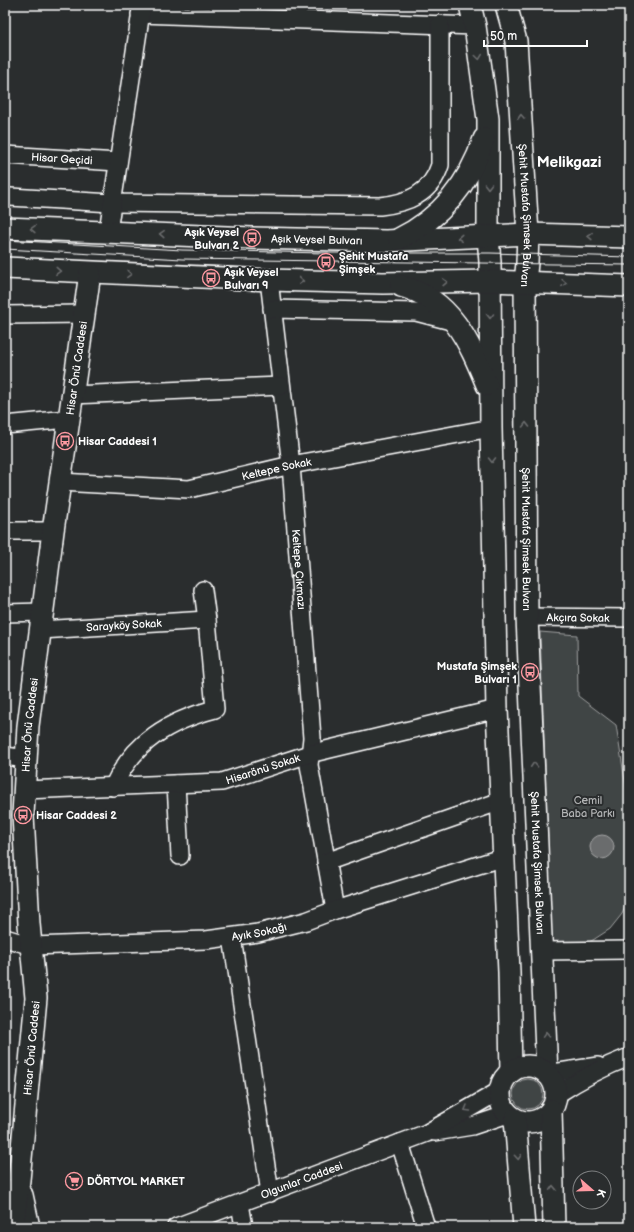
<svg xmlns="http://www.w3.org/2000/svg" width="634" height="1232" font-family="'Balsamiq Sans',sans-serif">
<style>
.green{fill:#414445;stroke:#a0a2a2}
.water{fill:#6a6c6d;stroke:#a6a7a7}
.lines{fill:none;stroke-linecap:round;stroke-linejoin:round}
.minor-casing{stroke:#fff;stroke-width:20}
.major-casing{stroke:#fff;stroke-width:24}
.minor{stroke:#2a2d2e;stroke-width:17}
.major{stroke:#2a2d2e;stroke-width:21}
.tram{stroke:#fff;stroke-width:1}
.oneway{stroke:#6a6c6d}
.labels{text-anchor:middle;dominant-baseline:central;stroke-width:4;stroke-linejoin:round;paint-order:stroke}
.street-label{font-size:11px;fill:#fff;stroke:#2a2d2e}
.poi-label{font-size:11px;font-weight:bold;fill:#fff;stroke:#2a2d2e;text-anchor:start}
.park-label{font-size:11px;fill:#b3b4b5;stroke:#2a2d2e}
.district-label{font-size:15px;font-weight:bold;fill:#fff;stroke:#2a2d2e}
</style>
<rect width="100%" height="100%" fill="#2a2d2e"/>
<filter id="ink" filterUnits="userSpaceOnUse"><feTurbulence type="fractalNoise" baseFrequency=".025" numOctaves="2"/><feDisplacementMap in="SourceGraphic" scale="8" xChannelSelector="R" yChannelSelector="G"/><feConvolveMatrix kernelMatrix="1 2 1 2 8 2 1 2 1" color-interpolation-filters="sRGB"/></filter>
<g filter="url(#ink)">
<path class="green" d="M 540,632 L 577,635 L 578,696 L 616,725 L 629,806 L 629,859 L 626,905 L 622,914 L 610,929 L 593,940 L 583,944 L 552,944 Z
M513 1094a15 15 0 1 1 30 0a15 15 0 1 1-30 0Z"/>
<path class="water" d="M590 847a12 12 0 1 1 24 0a12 12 0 1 1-24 0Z"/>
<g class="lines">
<g class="minor-casing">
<g id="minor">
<path d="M 140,14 L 475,26"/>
<path id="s1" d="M 5,155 L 118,162"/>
<path d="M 10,197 L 112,203 L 380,206 C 408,203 431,194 440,165 L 440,24"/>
<path d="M 108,231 L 142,5"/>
<path id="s2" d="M 269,280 L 291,465 L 312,738 L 309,765 L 335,910"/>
<path d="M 272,309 L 416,312 L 455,322"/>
<path d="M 5,315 L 84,314"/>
<path d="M 72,395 L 281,386"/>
<path d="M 5,425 L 68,419"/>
<path id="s3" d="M 60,482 L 189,489 L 291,465 L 491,428"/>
<path d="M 5,531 L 53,531"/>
<path d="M 5,613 L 42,612"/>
<path id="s4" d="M 527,617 L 629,618"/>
<path id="s5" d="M 40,630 L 207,620"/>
<path d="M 5,756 L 26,759"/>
<path d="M 176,784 L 180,856"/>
<path d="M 113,787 C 133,742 169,721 215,709 L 207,620 L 203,590"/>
<path id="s6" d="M 24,790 L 222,782 L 309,754 L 497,709"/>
<path d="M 326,862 L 501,801"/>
<path d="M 232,937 L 270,1193"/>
<path id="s7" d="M 5,938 L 32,946 L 206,940 L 258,933 L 306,921 L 335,910 L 504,857"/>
<path d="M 542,951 L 629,950"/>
<path d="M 547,1074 L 598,1066"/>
<path d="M 556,1095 C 579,1080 603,1067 629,1057"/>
<path d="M 435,1132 L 472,1126 L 508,1114"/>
<path d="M 400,1143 L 426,1227"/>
<path d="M 240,1204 L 244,1227"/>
<path id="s8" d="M 176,1227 L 427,1133 L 501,1090"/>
</g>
</g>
<g class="major-casing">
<g id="major">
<path d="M 470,5 L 475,26 L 488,119 L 488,236 L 490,262 L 491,428 L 497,709 L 509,972 L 511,1072"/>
<path id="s9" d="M 506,5 L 516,41 L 528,234 L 527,263 L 525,282 L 527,617 L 547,1074"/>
<path id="s10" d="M 5,228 L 252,238 L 386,241 L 528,234 L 629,237"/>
<path d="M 399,239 C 441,218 469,184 484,139"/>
<path d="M 5,268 L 269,280 L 383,283 L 490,281 L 629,286"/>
<path d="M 401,286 C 451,299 469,342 487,385"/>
<circle cx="528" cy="1094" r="28"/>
<path d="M 551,1110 L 554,1227"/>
<path d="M 515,1119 L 524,1227"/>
<path d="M 22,1195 L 29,1227"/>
<path id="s11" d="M 13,1227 L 19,1180 L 36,998 L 29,924 L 23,815 L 28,726 L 53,531 L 90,273"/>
</g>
</g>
<use href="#minor" class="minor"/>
<use href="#major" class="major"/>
<path class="tram" d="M 5,240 L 182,250 L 326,253 L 490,253 L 629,257
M 5,249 L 182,259 L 629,265"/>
</g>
<defs><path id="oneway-chevron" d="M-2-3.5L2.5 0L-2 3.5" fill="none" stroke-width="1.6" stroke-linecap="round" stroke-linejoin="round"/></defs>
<g class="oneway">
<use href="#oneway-chevron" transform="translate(479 57) rotate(82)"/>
<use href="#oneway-chevron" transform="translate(521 117) rotate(-93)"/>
<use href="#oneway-chevron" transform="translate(488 186) rotate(90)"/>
<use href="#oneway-chevron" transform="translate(33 229) rotate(-178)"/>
<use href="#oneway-chevron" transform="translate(162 234) rotate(-177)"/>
<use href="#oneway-chevron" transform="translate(590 236) rotate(-178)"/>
<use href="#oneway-chevron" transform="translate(460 238) rotate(177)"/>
<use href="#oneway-chevron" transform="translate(58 271) rotate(3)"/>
<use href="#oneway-chevron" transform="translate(129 274) rotate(3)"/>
<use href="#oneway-chevron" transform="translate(301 281) rotate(2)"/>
<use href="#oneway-chevron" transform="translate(445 282) rotate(-1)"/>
<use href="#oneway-chevron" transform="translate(564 283) rotate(2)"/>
<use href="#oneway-chevron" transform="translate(490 316) rotate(90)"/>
<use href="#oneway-chevron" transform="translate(526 425) rotate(-90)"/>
<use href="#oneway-chevron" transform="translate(492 460) rotate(89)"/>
<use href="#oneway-chevron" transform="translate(534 765) rotate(-93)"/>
<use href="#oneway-chevron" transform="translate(546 1035) rotate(-92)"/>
<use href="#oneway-chevron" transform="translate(467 1109) rotate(150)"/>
<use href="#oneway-chevron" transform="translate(518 1157) rotate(85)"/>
<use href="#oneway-chevron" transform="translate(553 1188) rotate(-92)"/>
</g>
</g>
<defs>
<g id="bus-ring" transform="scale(0.9)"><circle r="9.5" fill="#2a2d2e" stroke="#ff9aa2" stroke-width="1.5"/><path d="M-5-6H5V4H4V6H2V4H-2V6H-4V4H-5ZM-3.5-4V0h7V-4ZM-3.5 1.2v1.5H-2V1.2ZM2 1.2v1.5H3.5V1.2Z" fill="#ff9aa2"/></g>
<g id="supermarket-ring" transform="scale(0.9)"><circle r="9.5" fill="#2a2d2e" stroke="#ff9aa2" stroke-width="1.5"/><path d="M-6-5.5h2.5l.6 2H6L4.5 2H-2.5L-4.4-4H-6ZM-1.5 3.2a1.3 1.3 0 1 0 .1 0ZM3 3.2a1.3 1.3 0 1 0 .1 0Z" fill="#ff9aa2"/></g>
</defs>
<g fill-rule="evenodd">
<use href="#bus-ring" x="252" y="238"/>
<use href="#bus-ring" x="326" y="262"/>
<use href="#bus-ring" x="211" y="278"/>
<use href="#bus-ring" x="65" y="441"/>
<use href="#bus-ring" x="530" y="672"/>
<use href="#bus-ring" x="23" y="815"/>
<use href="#supermarket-ring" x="74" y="1181"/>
</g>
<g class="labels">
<g class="street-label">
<text stroke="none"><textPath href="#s1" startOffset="57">Hisar Geçidi</textPath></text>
<text stroke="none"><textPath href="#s9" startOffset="212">Şehit Mustafa Şimsek Bulvarı</textPath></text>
<text stroke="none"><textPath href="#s10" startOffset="312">Aşık Veysel Bulvarı</textPath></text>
<text stroke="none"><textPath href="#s11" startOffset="864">Hisar Önü Caddesi</textPath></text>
<text stroke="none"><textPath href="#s3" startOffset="219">Keltepe Sokak</textPath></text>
<text stroke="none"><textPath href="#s9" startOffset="536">Şehit Mustafa Şimsek Bulvarı</textPath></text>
<text stroke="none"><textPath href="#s2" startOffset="291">Keltepe Çıkmazı</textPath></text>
<text stroke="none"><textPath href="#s4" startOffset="51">Akçıra Sokak</textPath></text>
<text stroke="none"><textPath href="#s5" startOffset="84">Sarayköy Sokak</textPath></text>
<text stroke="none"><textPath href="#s11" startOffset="504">Hisar Önü Caddesi</textPath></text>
<text stroke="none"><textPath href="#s6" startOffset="241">Hisarönü Sokak</textPath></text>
<text stroke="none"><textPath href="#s9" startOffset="860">Şehit Mustafa Şimsek Bulvarı</textPath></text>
<text stroke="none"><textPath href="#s7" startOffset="256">Ayık Sokağı</textPath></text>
<text stroke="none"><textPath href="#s11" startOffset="180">Hisar Önü Caddesi</textPath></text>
<text stroke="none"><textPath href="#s8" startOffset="134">Olgunlar Caddesi</textPath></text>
</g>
<g class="poi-label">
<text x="239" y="232" text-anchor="end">Aşık Veysel<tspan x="239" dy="13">Bulvarı 2</tspan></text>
<text x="339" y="256">Şehit Mustafa<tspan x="339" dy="13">Şimşek</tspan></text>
<text x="224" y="272">Aşık Veysel<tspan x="224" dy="13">Bulvarı 9</tspan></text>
<text x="78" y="441">Hisar Caddesi 1</text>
<text x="517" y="666" text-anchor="end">Mustafa Şimşek<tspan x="517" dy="13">Bulvarı 1</tspan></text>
<text x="36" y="815">Hisar Caddesi 2</text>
<text x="87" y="1181">DÖRTYOL MARKET</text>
</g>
<g class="park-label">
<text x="588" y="800">Cemil<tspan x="588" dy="13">Baba Parkı</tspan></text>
</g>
<g class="district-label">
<text x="569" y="162">Melikgazi</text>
</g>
</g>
<rect width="634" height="1232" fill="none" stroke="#2a2d2e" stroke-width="20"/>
<rect x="10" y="10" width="614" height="1212" fill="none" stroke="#fff" stroke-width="1.5" filter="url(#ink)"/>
<g transform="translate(592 1190) rotate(110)"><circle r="19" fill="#2a2d2e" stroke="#7f8182"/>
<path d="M0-3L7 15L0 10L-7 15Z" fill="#ff9aa2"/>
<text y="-6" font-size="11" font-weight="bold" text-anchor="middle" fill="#ffffff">K</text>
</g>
<path d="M484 40v6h103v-6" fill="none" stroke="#ffffff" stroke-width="2"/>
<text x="490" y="40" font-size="12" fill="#ffffff" stroke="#2a2d2e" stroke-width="3" paint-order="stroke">50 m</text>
</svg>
